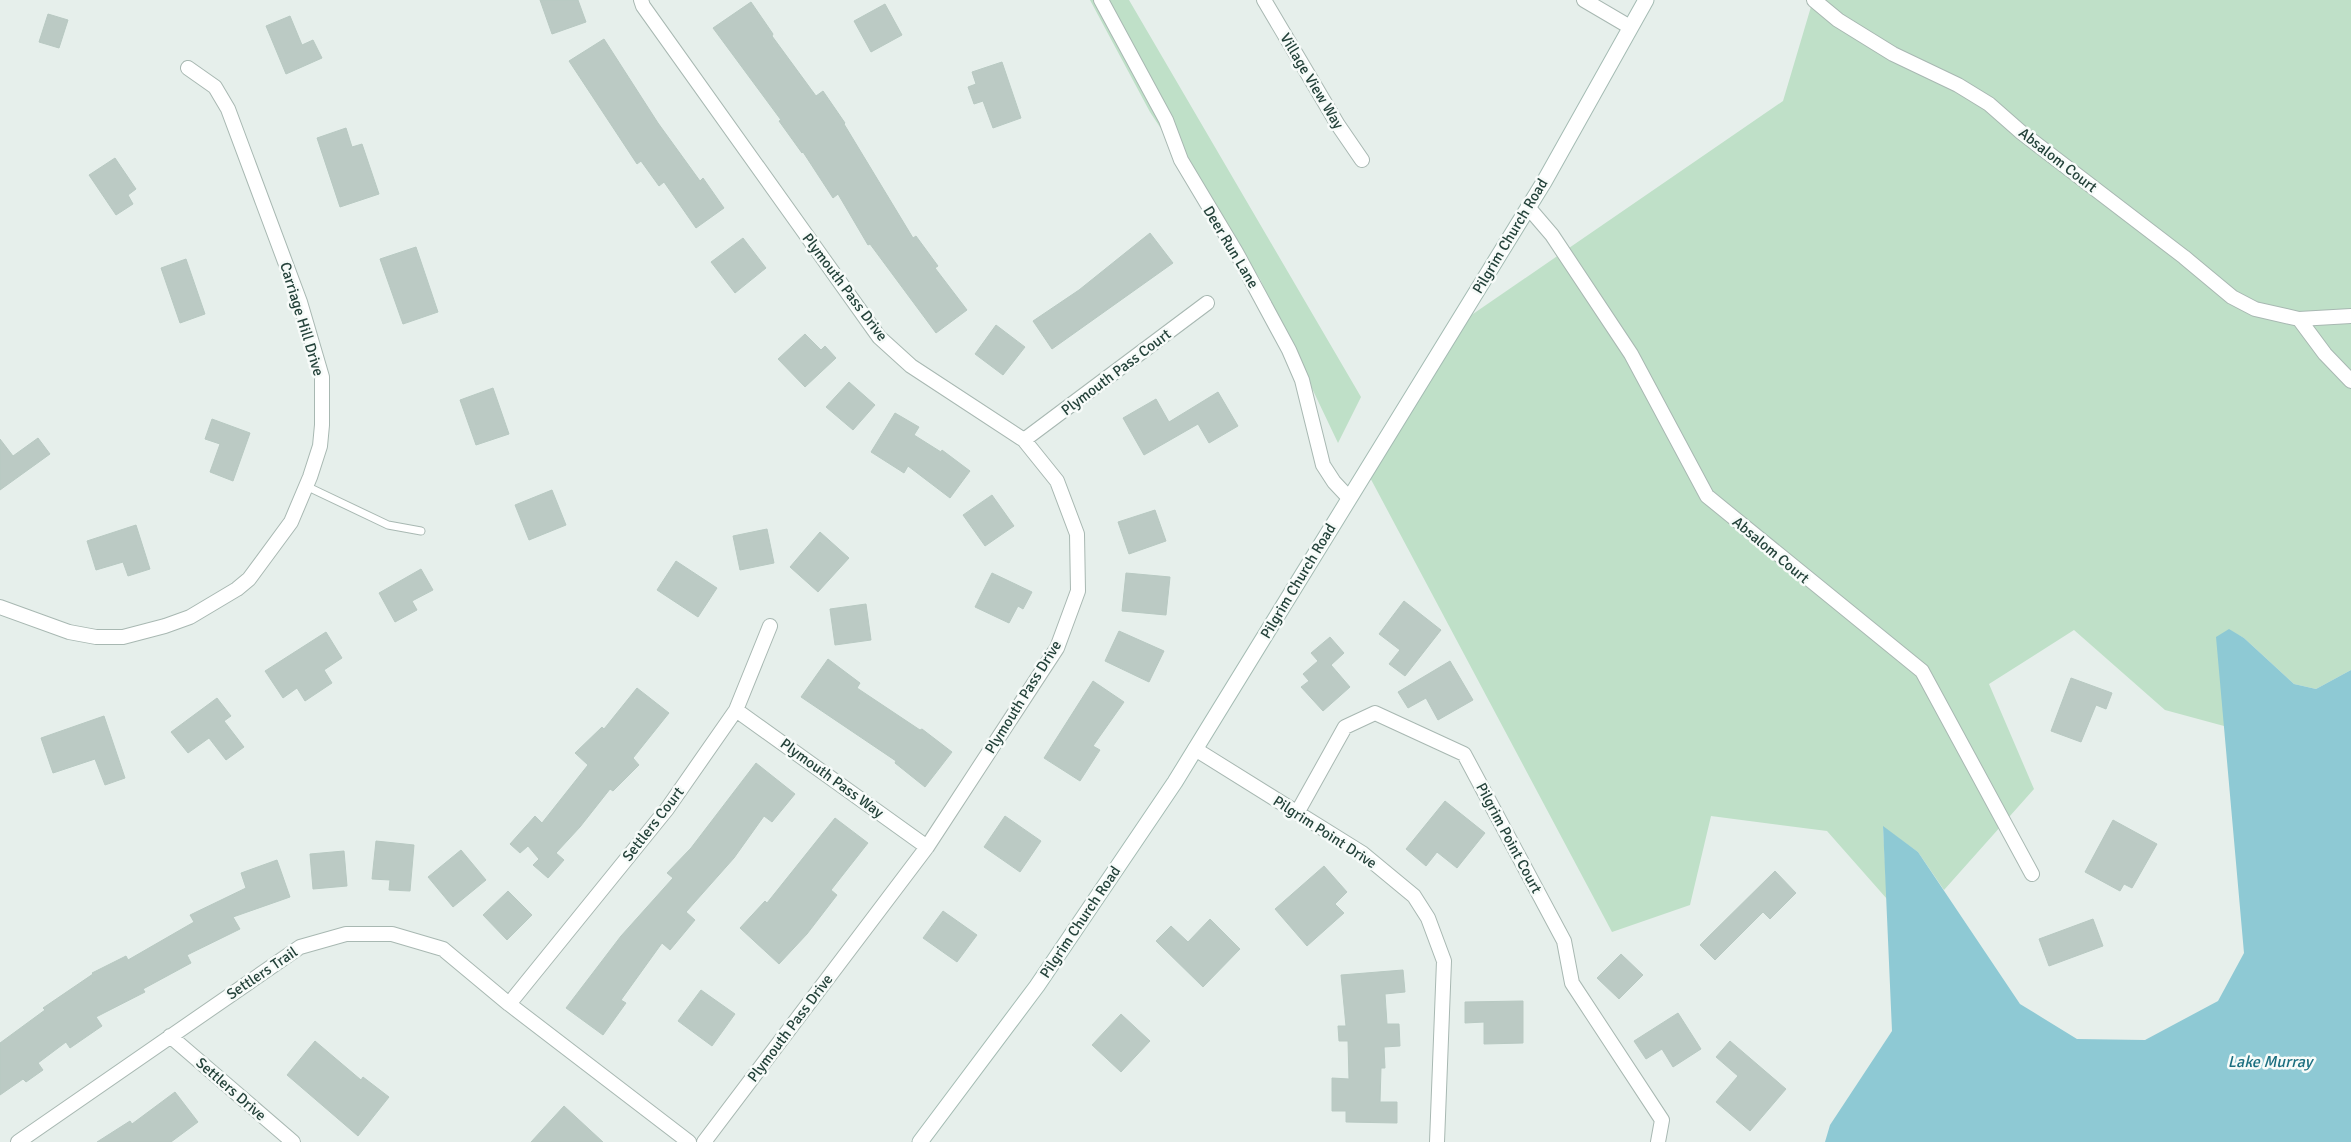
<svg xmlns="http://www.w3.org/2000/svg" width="2351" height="1142" font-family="Signika,sans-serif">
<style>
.green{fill:#bfe0c8}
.water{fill:#8ec9d4}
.building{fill:#bbcac4;stroke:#b8c9c2}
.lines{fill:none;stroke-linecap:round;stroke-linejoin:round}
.lane-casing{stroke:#a8b8b2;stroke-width:9}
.street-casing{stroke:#a8b8b2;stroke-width:16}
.secondary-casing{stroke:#a4bbb3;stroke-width:17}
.lane{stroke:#fff;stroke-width:7}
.street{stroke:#fff;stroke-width:14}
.secondary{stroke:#fff;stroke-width:15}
.labels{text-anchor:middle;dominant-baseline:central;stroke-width:5;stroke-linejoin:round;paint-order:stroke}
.street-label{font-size:15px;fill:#24423a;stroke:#f7fbf9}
.water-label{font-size:16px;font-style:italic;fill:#1c6f80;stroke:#f7fbf9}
</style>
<rect width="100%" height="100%" fill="#e6efeb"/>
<path class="green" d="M 1090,0 L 1129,0 L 1361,397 L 1338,443 L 1260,279 L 1150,112 Z
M 1813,0 L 2351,0 L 2351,670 L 2316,689 L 2294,684 L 2244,638 L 2229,630 L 2224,726 L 2165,710 L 2074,630 L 1989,684 L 2034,789 L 1944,890 L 1918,852 L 1883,827 L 1887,899 L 1827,831 L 1711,816 L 1690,905 L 1612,932 L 1366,470 L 1454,327 L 1783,101 Z"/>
<path class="water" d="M 2229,629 L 2244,638 L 2294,684 L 2316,689 L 2351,670 L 2351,1142 L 1825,1142 L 1830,1125 L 1892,1031 L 1883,826 L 1918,852 L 2020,1004 L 2077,1039 L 2145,1040 L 2218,1001 L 2244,953 L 2216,637 Z"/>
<path class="building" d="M 540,0 L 578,0 L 586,22 L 552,34 Z
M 751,2 L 773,34 L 772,36 L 816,96 L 823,91 L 845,123 L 844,124 L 913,238 L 916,236 L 938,266 L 935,268 L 967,310 L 936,333 L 870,244 L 868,245 L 838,194 L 833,198 L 803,152 L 802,153 L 779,121 L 781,120 L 713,28 Z
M 885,4 L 902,35 L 871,52 L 854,21 Z
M 48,14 L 68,20 L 59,48 L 39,42 Z
M 290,16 L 302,45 L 313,40 L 322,58 L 286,74 L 266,26 Z
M 604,39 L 658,123 L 700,181 L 703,178 L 724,208 L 696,228 L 664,182 L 659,186 L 641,161 L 637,164 L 569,61 Z
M 1002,62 L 1021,118 L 993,128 L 983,101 L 974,104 L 968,87 L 976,84 L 972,72 Z
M 346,128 L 352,147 L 362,144 L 379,194 L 340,207 L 317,138 Z
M 115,158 L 136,189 L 128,195 L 133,204 L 116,215 L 89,175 Z
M 1150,233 L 1173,263 L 1052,349 L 1033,321 L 1079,290 Z
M 743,238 L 766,268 L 735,293 L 711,262 Z
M 416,247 L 438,312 L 403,324 L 380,259 Z
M 186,259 L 205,314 L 180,323 L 161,268 Z
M 996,325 L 1025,347 L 1003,375 L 975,354 Z
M 805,334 L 821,350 L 825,346 L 836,358 L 805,387 L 778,359 Z
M 849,382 L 875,405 L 853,430 L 826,407 Z
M 493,388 L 509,434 L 476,445 L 460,400 Z
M 1218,392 L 1238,426 L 1209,443 L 1198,424 L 1144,455 L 1123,418 L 1156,399 L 1169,422 Z
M 895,413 L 919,427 L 914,435 L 941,452 L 942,450 L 970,471 L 950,498 L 908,466 L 904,473 L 871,452 Z
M 212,419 L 250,433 L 233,481 L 210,472 L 220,444 L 205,439 Z
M 38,438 L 50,454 L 0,490 L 0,439 L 13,456 Z
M 552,490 L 566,525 L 529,540 L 515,505 Z
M 992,495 L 1014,526 L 985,546 L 963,515 Z
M 1155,510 L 1166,541 L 1129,554 L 1118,522 Z
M 136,525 L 150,569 L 128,576 L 123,562 L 96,570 L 87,541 Z
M 767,529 L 774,563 L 740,570 L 733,536 Z
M 820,532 L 849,558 L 818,592 L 790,567 Z
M 676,561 L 717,588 L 698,617 L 657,590 Z
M 421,569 L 433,590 L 412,601 L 417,610 L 395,622 L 379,593 Z
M 992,573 L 1032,592 L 1023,609 L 1018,606 L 1009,623 L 975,607 Z
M 1126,573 L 1170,577 L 1166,615 L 1122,611 Z
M 1404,601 L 1441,630 L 1405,676 L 1389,664 L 1400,650 L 1379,634 Z
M 866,604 L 871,640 L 835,645 L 830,609 Z
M 1119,631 L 1164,651 L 1149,682 L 1105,661 Z
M 326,632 L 342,658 L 324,670 L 332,683 L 305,701 L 297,688 L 283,698 L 265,671 Z
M 1330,637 L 1344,653 L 1331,665 L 1350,687 L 1323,711 L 1301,687 L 1309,681 L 1303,674 L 1318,661 L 1311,653 Z
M 828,659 L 860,683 L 857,688 L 920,730 L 922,729 L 952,752 L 925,787 L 895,763 L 896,761 L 801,697 Z
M 1450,661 L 1473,700 L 1438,720 L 1426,698 L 1408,708 L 1398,692 Z
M 2071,678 L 2112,693 L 2106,709 L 2096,705 L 2081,742 L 2051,731 Z
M 1093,681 L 1124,702 L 1093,746 L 1100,750 L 1080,781 L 1044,758 Z
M 637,688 L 669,713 L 633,758 L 639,765 L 613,791 L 610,789 L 580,827 L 556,853 L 564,860 L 548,878 L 533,865 L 539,859 L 528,846 L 520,853 L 510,844 L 535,816 L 542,823 L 588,765 L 575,753 L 602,727 L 604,729 Z
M 217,698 L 231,716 L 224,721 L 244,747 L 226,760 L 209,738 L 188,753 L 171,732 Z
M 104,716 L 125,778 L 105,785 L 95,759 L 53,773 L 41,738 Z
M 756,763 L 795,794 L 772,822 L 764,816 L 734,858 L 686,912 L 695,920 L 670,950 L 662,943 L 621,1000 L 626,1003 L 603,1035 L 566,1008 L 621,936 L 673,878 L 667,873 L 691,848 Z
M 1445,801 L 1485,833 L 1457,868 L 1437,852 L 1426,866 L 1406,849 Z
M 1005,816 L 1041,841 L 1020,872 L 984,847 Z
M 835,818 L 868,843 L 831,890 L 837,895 L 807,934 L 779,964 L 740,928 L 765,901 L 767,903 Z
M 2113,820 L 2157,844 L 2132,888 L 2124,884 L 2120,891 L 2085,872 Z
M 376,841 L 414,845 L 410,891 L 389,890 L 390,880 L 372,879 Z
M 461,850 L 486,880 L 453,907 L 428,877 Z
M 344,851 L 347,886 L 313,889 L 310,854 Z
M 277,860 L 290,897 L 233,917 L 240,929 L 187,955 L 191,963 L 143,989 L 145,992 L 96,1017 L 102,1026 L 70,1048 L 66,1042 L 38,1063 L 43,1070 L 26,1082 L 23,1079 L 0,1095 L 0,1043 L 45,1010 L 43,1008 L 93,974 L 92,973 L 126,956 L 128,960 L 194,922 L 190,915 L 246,888 L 241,873 Z
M 1324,866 L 1347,892 L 1335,904 L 1344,913 L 1307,946 L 1275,909 Z
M 1775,871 L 1796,893 L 1770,919 L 1763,912 L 1715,960 L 1700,945 Z
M 508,891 L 532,915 L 507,940 L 483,915 Z
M 943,911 L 977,935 L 957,962 L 923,938 Z
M 1210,919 L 1240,949 L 1203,987 L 1156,941 L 1171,926 L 1188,942 Z
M 2093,919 L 2103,946 L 2049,966 L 2039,939 Z
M 1621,954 L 1643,975 L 1619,999 L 1597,978 Z
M 1403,970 L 1405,992 L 1385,994 L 1387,1024 L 1399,1024 L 1400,1046 L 1384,1047 L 1385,1068 L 1381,1068 L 1380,1102 L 1397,1102 L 1397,1123 L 1346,1122 L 1346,1111 L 1332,1111 L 1332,1078 L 1349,1079 L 1348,1041 L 1339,1041 L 1338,1026 L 1346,1026 L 1341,975 Z
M 701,990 L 735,1014 L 712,1046 L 678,1021 Z
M 1523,1001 L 1523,1043 L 1484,1044 L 1484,1022 L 1465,1023 L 1465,1002 Z
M 1678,1013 L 1701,1049 L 1673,1067 L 1662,1049 L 1646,1059 L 1634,1041 Z
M 1121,1014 L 1150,1041 L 1121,1072 L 1092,1045 Z
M 315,1041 L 361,1080 L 363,1077 L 389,1097 L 358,1136 L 287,1075 Z
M 1730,1041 L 1786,1089 L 1750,1131 L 1716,1102 L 1738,1076 L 1716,1057 Z
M 175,1092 L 198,1122 L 171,1142 L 97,1142 L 130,1121 L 132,1124 Z
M 564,1106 L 603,1142 L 531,1142 Z"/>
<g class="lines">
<g class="lane-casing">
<path id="lane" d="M 306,486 L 388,525 L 421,531"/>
</g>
<g class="street-casing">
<path id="street" d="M 641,0 L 643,6 L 879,337 L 911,366 L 1024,440 L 1057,481 L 1077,534 L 1078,591 L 1057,648 L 927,847 L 704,1142
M 1101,0 L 1166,120 L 1181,160 L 1236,252 L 1289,350 L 1302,380 L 1323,465 L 1334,482 L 1349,498
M 1264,0 L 1338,125 L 1362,160
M 1584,0 L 1630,27
M 1814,0 L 1838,20 L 1893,54 L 1958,85 L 1989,104 L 2022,133 L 2184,257 L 2232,297 L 2255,309 L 2299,319 L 2351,316
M 1528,207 L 1552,235 L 1631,354 L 1707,496 L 1922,671 L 2032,874
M 2299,319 L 2325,354 L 2351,381
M 1024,440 L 1207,303
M 0,607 L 69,632 L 96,637 L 123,637 L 165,626 L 190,617 L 237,589 L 249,579 L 291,522 L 310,477 L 320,446 L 322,425 L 322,377 L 300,302 L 228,109 L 215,87 L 188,68
M 736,710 L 927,847
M 1195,749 L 1362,853 L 1414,896 L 1428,918 L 1444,961 L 1437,1142
M 1297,813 L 1345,727 L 1375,713 L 1464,754 L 1564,941 L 1572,983 L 1662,1120 L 1658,1142
M 509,1004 L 667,809 L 736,710 L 770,626
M 170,1036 L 293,1142
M 18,1142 L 300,947 L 346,934 L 392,934 L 443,949 L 509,1004 L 689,1142"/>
</g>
<g class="secondary-casing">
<path id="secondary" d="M 920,1142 L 1037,986 L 1175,782 L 1544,182 L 1646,0"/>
</g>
<use href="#lane" class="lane"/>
<use href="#street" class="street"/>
<use href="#secondary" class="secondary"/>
</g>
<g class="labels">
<g class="street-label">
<text transform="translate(1312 81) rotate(59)">Village View Way</text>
<text transform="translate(2058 160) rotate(38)">Absalom Court</text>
<text transform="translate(1510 236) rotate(-59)">Pilgrim Church Road</text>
<text transform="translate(1231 247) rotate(59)">Deer Run Lane</text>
<text transform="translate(845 287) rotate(53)">Plymouth Pass Drive</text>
<text transform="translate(302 319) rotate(73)">Carriage Hill Drive</text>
<text transform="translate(1116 372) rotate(-37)">Plymouth Pass Court</text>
<text transform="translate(1771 550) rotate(40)">Absalom Court</text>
<text transform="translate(1298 581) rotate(-59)">Pilgrim Church Road</text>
<text transform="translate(1023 697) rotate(-58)">Plymouth Pass Drive</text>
<text transform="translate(832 778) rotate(36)">Plymouth Pass Way</text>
<text transform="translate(653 824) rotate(-52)">Settlers Court</text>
<text transform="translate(1325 832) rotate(33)">Pilgrim Point Drive</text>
<text transform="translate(1509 838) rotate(62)">Pilgrim Point Court</text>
<text transform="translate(1080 922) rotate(-56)">Pilgrim Church Road</text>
<text transform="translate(262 973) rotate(-34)">Settlers Trail</text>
<text transform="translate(790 1028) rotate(-53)">Plymouth Pass Drive</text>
<text transform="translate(231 1089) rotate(41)">Settlers Drive</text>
</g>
<g class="water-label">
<text x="2270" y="1062">Lake Murray</text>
</g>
</g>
</svg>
